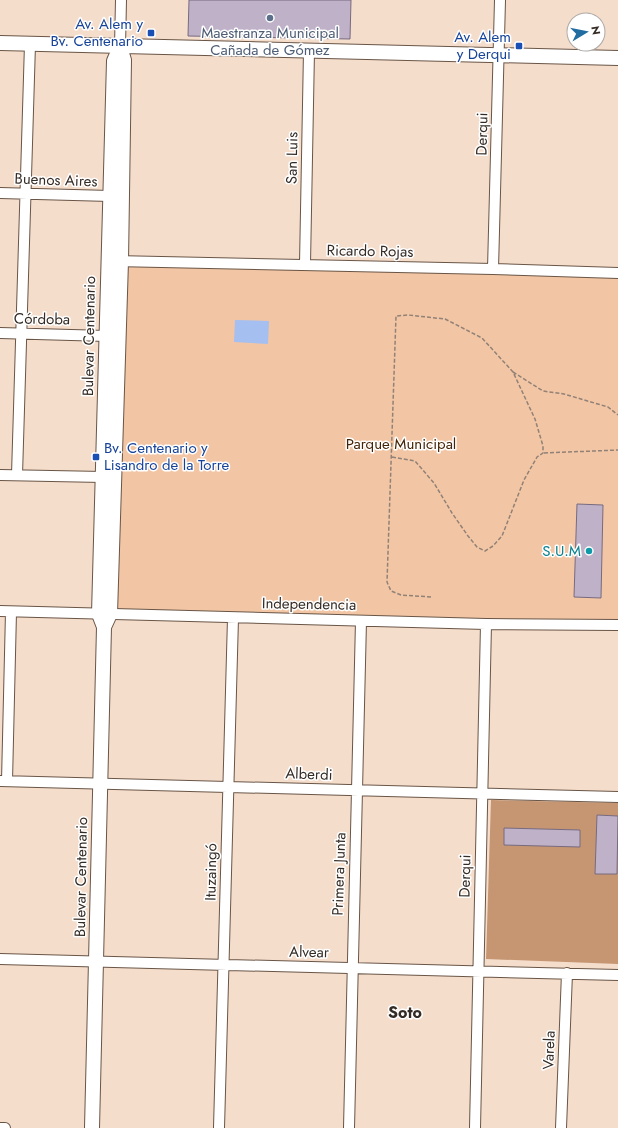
<svg xmlns="http://www.w3.org/2000/svg" width="618" height="1128" font-family="Jost,sans-serif">
<style>
.green{fill:#f2c6a4}
.forest{fill:#c69672}
.water{fill:#a5bff0}
.building{fill:#bfb1c8;stroke:#776a7f}
.lines{fill:none;stroke-linecap:round;stroke-linejoin:round}
.minor-casing{stroke:#695546;stroke-width:12}
.secondary-casing{stroke:#695546;stroke-width:16}
.path{stroke:#928176;stroke-width:1.5;stroke-dasharray:4 2;stroke-linecap:butt}
.minor{stroke:#fff;stroke-width:10}
.secondary{stroke:#fff;stroke-width:14}
.service-dot{fill:#5c6f8a;stroke:#fff;stroke-width:1.5}
.transit-dot{fill:#1a4fb4;stroke:#fff;stroke-width:1.5}
.culture-dot{fill:#0f9aa8;stroke:#fff;stroke-width:1.5}
.labels{text-anchor:middle;dominant-baseline:central;stroke-width:3;stroke-linejoin:round;paint-order:stroke}
.transit-label{font-size:15px;fill:#164399;stroke:#fff;text-anchor:end}
.service-label{font-size:15px;fill:#4e5e75;stroke:#fff}
.street-label{font-size:15px;fill:#342b25;stroke:#fff}
.park-label{font-size:15px;fill:#442406;stroke:#fff}
.culture-label{font-size:15px;fill:#0d838f;stroke:#fff;text-anchor:end}
.neighbourhood-label{font-size:16px;font-weight:bold;fill:#342b25;stroke:#fff}
</style>
<rect width="100%" height="100%" fill="#f5ddcc"/>
<path class="green" d="M 121,261 L 618,273 L 618,625 L 110,614 Z"/>
<path class="forest" d="M 491,800 L 618,803 L 618,964 L 486,959 Z"/>
<path class="water" d="M 235,320 L 269,321 L 268,344 L 234,342 Z"/>
<path class="building" d="M 189,0 L 351,0 L 350,39 L 188,36 Z
M 577,504 L 603,505 L 601,598 L 574,597 Z
M 597,815 L 618,816 L 617,874 L 595,874 Z
M 504,828 L 580,830 L 580,847 L 504,845 Z"/>
<g class="lines">
<g class="minor-casing">
<path id="minor" d="M 120,47 L 121,0
M 0,193 L 110,196
M 114,261 L 493,269 L 618,273
M 305,264 L 309,51
M 493,269 L 500,0
M 0,333 L 107,336
M 0,475 L 103,477
M 17,475 L 30,44
M 0,611 L 486,624 L 618,625
M 0,781 L 618,797
M 7,781 L 11,612
M 0,959 L 618,975
M 0,1128 L 5,1128
M 219,1128 L 233,618
M 349,1128 L 361,621
M 475,1128 L 486,624
M 561,1128 L 567,973"/>
</g>
<g class="secondary-casing">
<path id="secondary" d="M 0,43 L 618,58
M 104,627 L 110,614 L 121,261 L 124,60 L 120,47
M 92,1128 L 104,627 L 99,614 L 114,61 L 120,47"/>
</g>
<path class="path" d="M 513,372 L 543,391 L 564,394 L 608,407 L 618,415
M 544,453 L 618,450
M 392,457 L 415,461 L 434,483 L 452,513 L 468,536 L 477,547 L 485,551 L 493,546 L 502,536 L 524,480 L 537,457 L 543,453 L 543,446 L 535,419 L 513,372 L 482,338 L 445,319 L 408,315 L 396,316 L 387,582 L 391,591 L 401,595 L 431,597"/>
<use href="#minor" class="minor"/>
<use href="#secondary" class="secondary"/>
</g>
<circle class="service-dot" cx="270" cy="18" r="4"/>
<g class="transit-dot">
<rect x="147" y="29" width="8" height="8" rx="2"/>
<rect x="515" y="42" width="8" height="8" rx="2"/>
<rect x="92" y="453" width="8" height="8" rx="2"/>
</g>
<circle class="culture-dot" cx="589" cy="551" r="4"/>
<g class="labels">
<g class="transit-label">
<text x="143" y="24">Av. Alem y<tspan x="143" dy="17">Bv. Centenario</tspan></text>
<text x="511" y="37">Av. Alem<tspan x="511" dy="17">y Derqui</tspan></text>
<text x="104" y="448" text-anchor="start">Bv. Centenario y<tspan x="104" dy="17">Lisandro de la Torre</tspan></text>
</g>
<g class="service-label">
<text x="270" y="33">Maestranza Municipal<tspan x="270" dy="17">Cañada de Gómez</tspan></text>
</g>
<g class="street-label">
<text transform="translate(482 134) rotate(-89)">Derqui</text>
<text transform="translate(292 158) rotate(-89)">San Luis</text>
<text transform="translate(56 180) rotate(2)">Buenos Aires</text>
<text transform="translate(370 251) rotate(1)">Ricardo Rojas</text>
<text transform="translate(42 319) rotate(1)">Córdoba</text>
<text transform="translate(89 336) rotate(-89)">Bulevar Centenario</text>
<text transform="translate(309 604) rotate(1)">Independencia</text>
<text transform="translate(309 774) rotate(2)">Alberdi</text>
<text transform="translate(211 872) rotate(-89)">Ituzaingó</text>
<text transform="translate(339 874) rotate(-88)">Primera Junta</text>
<text transform="translate(465 876) rotate(-89)">Derqui</text>
<text transform="translate(81 877) rotate(-89)">Bulevar Centenario</text>
<text transform="translate(309 952) rotate(1)">Alvear</text>
<text transform="translate(549 1050) rotate(-88)">Varela</text>
</g>
<g class="park-label">
<text x="401" y="444">Parque Municipal</text>
</g>
<g class="culture-label">
<text x="581" y="551">S.U.M</text>
</g>
<g class="neighbourhood-label">
<text x="405" y="1012">Soto</text>
</g>
</g>
<g transform="translate(586 32) rotate(80)"><circle r="19" fill="#ffffff" stroke="#aeaaa8"/>
<path d="M0-3L7 15L0 10L-7 15Z" fill="#216ca0"/>
<text y="-6" font-size="11" font-weight="bold" text-anchor="middle" fill="#342b25">N</text>
</g>
</svg>
